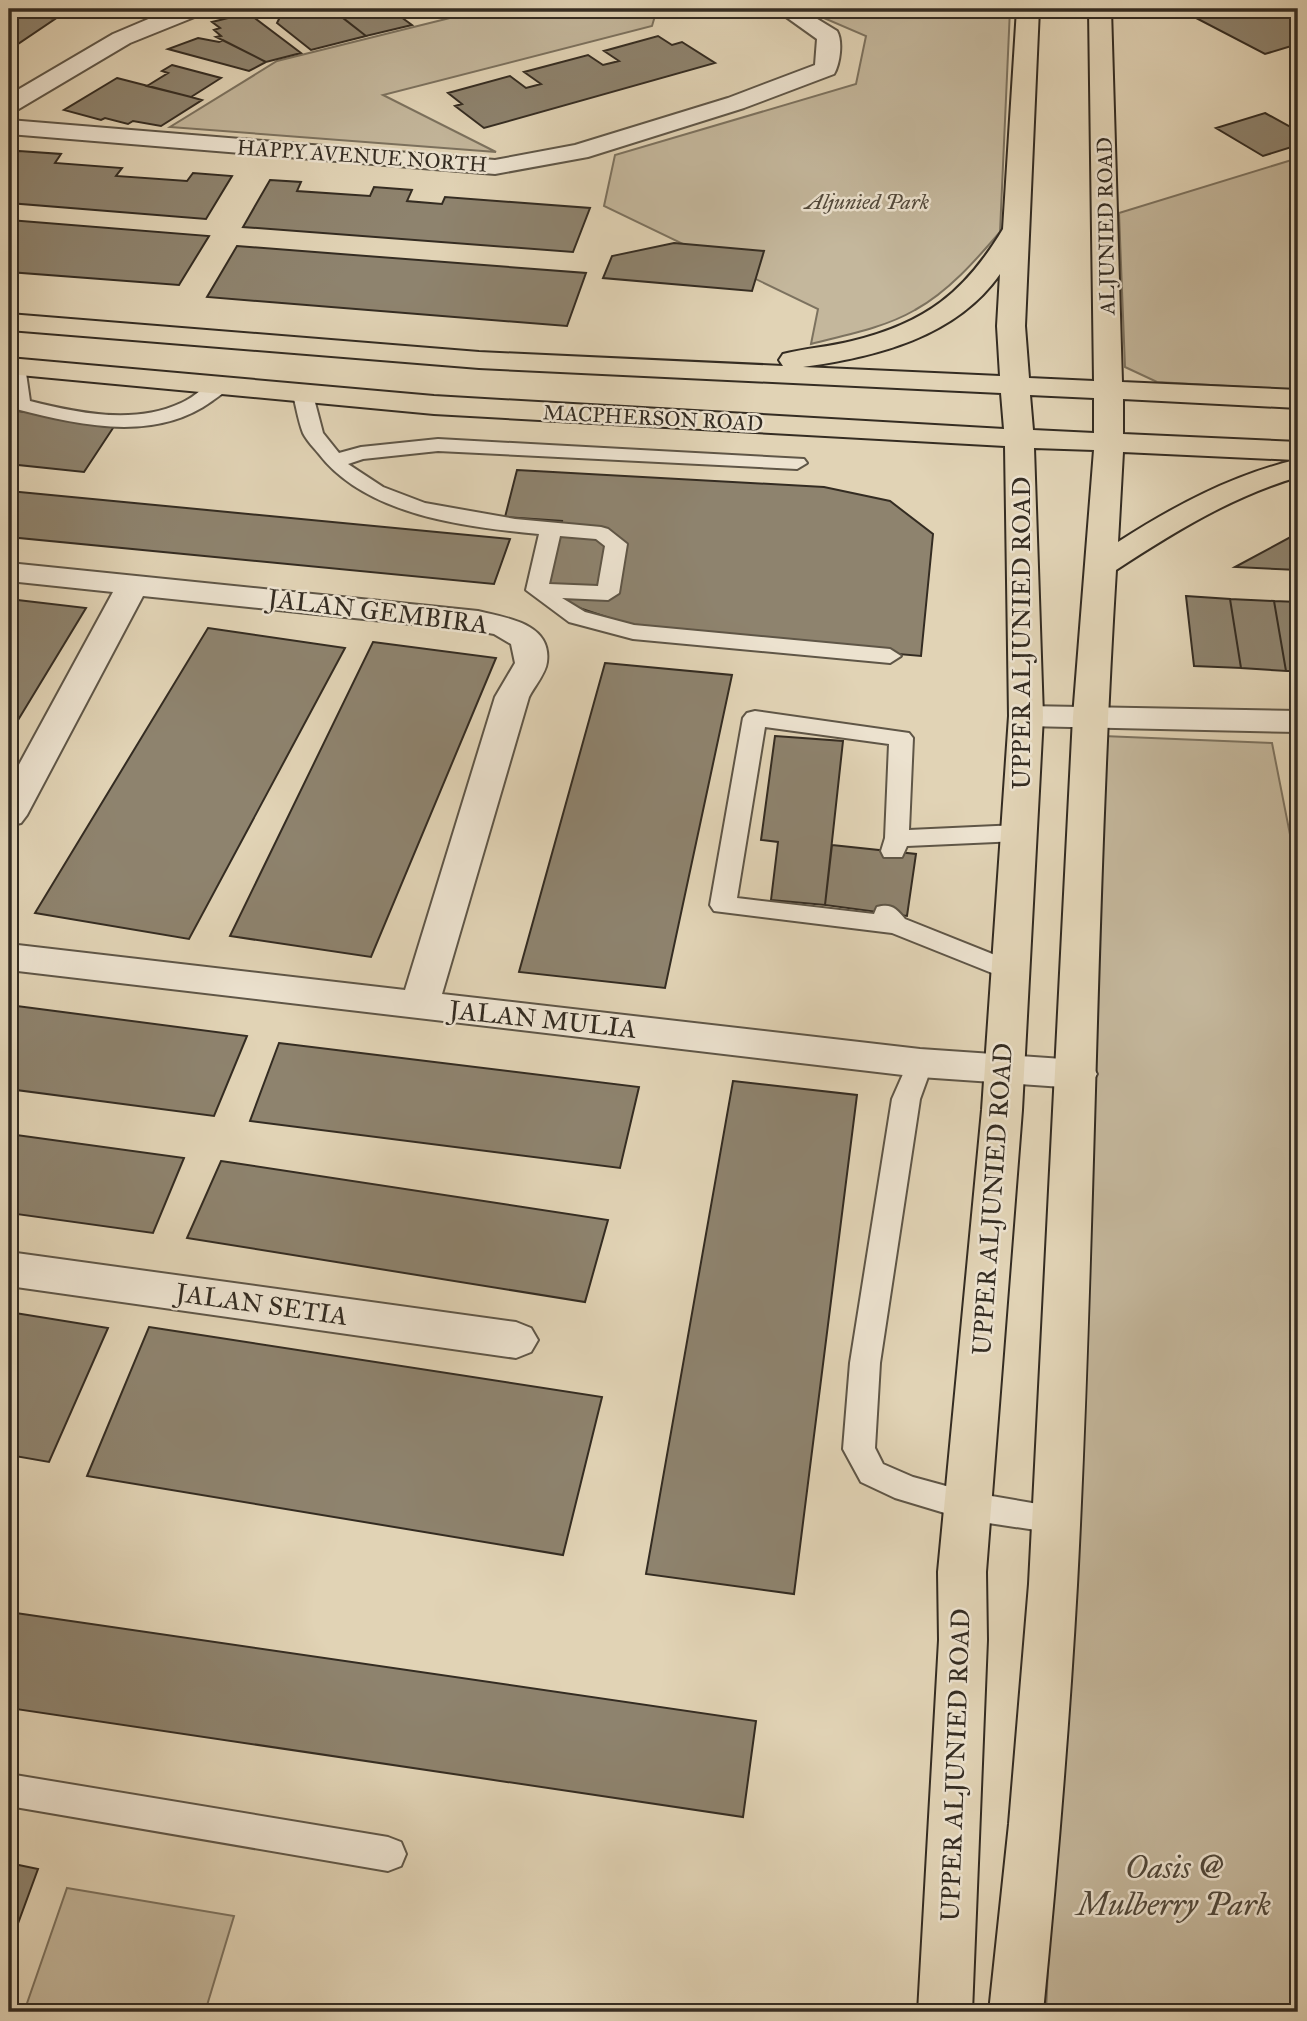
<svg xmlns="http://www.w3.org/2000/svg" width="1307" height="2021" font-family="'IM FELL Great Primer',serif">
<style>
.green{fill:#c4b79c;stroke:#7c725f;stroke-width:2}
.building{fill:#8e836e;stroke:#342c22;stroke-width:2}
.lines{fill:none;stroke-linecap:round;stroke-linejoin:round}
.lane-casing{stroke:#5f5647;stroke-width:4}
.street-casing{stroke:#5f5647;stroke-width:4}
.primary-casing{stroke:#342c22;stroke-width:4}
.lane{fill:#ece2cf;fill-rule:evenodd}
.street{fill:#ece2cf;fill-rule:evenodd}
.primary{fill:#e1d3b5;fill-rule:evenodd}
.labels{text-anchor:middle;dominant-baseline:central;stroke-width:5;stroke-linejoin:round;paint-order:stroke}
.far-street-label{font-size:21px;fill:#342c22;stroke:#ece2cf}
.far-park-label{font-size:21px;font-style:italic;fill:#51483a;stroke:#ece2cf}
.street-label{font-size:26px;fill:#342c22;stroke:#ece2cf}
.near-park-label{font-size:32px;font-style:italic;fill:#51483a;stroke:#ece2cf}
</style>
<rect width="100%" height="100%" fill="#e1d3b5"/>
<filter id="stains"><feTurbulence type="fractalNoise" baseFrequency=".00286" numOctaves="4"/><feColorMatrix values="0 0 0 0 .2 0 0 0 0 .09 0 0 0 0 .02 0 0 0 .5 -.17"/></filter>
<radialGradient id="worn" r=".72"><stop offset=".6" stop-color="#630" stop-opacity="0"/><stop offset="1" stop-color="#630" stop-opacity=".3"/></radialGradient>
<path class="green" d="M 486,9 L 657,9 L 652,26 L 383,95 L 496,152 L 170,127 L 277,61 Z
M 803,9 L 1010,9 L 1000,232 C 976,260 948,292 915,310 C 884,328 846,335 811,344 L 818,309 L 604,206 L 615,155 L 856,84 L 866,36 Z
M 1298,158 L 1298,390 L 1157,382 L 1125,367 L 1119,213 Z
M 1103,736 L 1272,743 L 1298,875 L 1298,2012 L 1046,2012 Z
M 67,1888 L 234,1916 L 205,2012 L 24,2012 Z"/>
<path class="building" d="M 364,9 L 390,9 L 412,25 L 366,36 L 339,15 Z
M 1228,9 L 1298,9 L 1298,44 L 1265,54 L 1196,18 Z
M 333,10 L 366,36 L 311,50 L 277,23 L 280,17 L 307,16 Z
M 15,11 L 55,19 L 9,50 L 9,16 Z
M 248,13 L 301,53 L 266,62 L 216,37 L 221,36 L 214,30 L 220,28 L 212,22 Z
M 658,36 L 672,45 L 682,42 L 715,63 L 484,128 L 455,106 L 462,104 L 448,93 L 510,76 L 526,88 L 541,84 L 524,72 L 588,55 L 603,65 L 619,61 L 604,51 Z
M 198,38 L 219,42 L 223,40 L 266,62 L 249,71 L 168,49 Z
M 172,65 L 221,78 L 191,97 L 147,86 L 168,73 L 162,71 Z
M 117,78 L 191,97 L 202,100 L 161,126 L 133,121 L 128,124 L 105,118 L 101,120 L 64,110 Z
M 1265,113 L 1298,131 L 1298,145 L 1263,156 L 1216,128 Z
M 19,151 L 61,154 L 55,163 L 122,168 L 116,176 L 187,181 L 193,173 L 232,176 L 206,219 L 9,203 L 9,159 Z
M 270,180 L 301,182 L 297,191 L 370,196 L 374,187 L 412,190 L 407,201 L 442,204 L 445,197 L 590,208 L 573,252 L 243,227 Z
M 9,220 L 209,236 L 179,285 L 9,272 Z
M 674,243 L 764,251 L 752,291 L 603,278 L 612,256 Z
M 237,246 L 586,273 L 567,326 L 207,297 Z
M 9,410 L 103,421 L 117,422 L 84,472 L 9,464 Z
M 517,470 L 824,487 L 890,501 L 933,534 L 921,656 L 655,633 L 567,604 L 548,581 L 562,521 L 505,517 Z
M 9,491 L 510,539 L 494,584 L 9,537 Z
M 1298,533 L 1298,570 L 1235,567 Z
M 1186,596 L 1230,599 L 1241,668 L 1194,666 Z
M 9,599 L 86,608 L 9,735 Z
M 1230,599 L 1274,601 L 1286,671 L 1241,668 Z
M 1274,601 L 1298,602 L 1298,671 L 1286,671 Z
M 208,628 L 345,648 L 189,939 L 35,913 Z
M 373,642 L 496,658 L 371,957 L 230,936 Z
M 605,663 L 732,675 L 665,988 L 519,972 Z
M 775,736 L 843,741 L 825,905 L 771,900 L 778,842 L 761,840 Z
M 832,845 L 916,854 L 907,916 L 825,905 Z
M 9,1005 L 247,1036 L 214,1116 L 9,1089 Z
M 279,1043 L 639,1087 L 620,1168 L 250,1121 Z
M 733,1081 L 857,1095 L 794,1594 L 646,1574 Z
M 9,1134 L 184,1158 L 153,1233 L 9,1213 Z
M 221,1161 L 608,1220 L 585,1302 L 187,1238 Z
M 9,1312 L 108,1328 L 49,1462 L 9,1455 Z
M 149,1327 L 602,1397 L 563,1555 L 87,1476 Z
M 9,1612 L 756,1721 L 743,1817 L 9,1708 Z
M 9,1863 L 38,1869 L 9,1948 Z"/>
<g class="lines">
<g class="lane-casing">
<path id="lane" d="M 15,360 L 25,366 L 30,401 C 78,413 134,425 181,403 C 196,397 207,382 223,378 L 233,384 C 227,391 219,396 212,401 C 154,443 79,425 16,409 L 9,398 L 9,362 Z
M 302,385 L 312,391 L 323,433 L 339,453 L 361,447 L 438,439 L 804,459 L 807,463 L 797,469 L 438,451 L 363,459 L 348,464 L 383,487 L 425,503 L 515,519 L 601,527 L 608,529 L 627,544 L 619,593 L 608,600 L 562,598 L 585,612 L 634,625 L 890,649 L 901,656 L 890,663 L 633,639 L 569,622 L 526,590 L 539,534 C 464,527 366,515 319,454 C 314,448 307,441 303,433 C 298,420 296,405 292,391 ZM 560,536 L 596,539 L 605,546 L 598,586 L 549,584 Z
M 755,711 L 909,733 L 913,738 L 909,830 L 1020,825 L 1029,827 L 1032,833 L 1029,839 L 1020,841 L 907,846 L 902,857 L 884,857 L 881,851 L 885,838 L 889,744 L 765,727 L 737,898 L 874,914 L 877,907 C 891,903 896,908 905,919 L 1020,965 L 1024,971 L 1020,977 L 1011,980 L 1002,977 L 892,933 L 714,911 L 710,905 L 743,718 L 747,713 Z
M 920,1053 L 929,1056 L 933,1063 L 920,1099 L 880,1363 L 875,1448 L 883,1464 L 913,1477 L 968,1492 L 1067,1509 L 1072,1519 L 1067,1529 L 1056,1533 L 968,1520 L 895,1498 L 861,1482 L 843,1449 L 850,1363 L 892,1099 L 911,1056 Z
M 9,1774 L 388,1837 L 401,1842 L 406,1854 L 401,1866 L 388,1871 L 9,1806 Z"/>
</g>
<g class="street-casing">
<path id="street" d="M 172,9 L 205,9 L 202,14 L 130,43 L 17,110 L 9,112 L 9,95 L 113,34 Z
M 775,9 L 801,9 L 837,31 C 843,41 840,64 834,74 L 744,108 L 588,157 L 495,174 L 9,134 L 9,120 L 495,160 L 575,145 L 728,98 L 815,65 L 817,39 Z
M 9,563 L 478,611 C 506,618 552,623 547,662 C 546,673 534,687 529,697 L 442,994 L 920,1049 L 1077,1060 L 1091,1064 L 1097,1074 L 1091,1084 L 1077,1088 L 920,1077 L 9,970 L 9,944 L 405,990 L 495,697 L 515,663 L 511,644 L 494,634 L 478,631 L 143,596 L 27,815 L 21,823 L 9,826 L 9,783 L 113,592 L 9,581 Z
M 1026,706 L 1298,711 L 1298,732 L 1026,726 L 1014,723 L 1009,716 L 1014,709 Z
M 9,1252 L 516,1322 L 531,1328 L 538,1340 L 531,1352 L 516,1358 L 9,1286 Z"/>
</g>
<g class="primary-casing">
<path id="primary" d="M 1017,9 L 1039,9 L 1025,326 L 1029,378 L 1094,381 L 1089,9 L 1111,9 L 1122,382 L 1298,390 L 1298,408 L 1123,399 L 1123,434 L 1298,442 L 1298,477 C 1232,496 1173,533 1116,570 C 1095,908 1095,1247 1077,1585 C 1069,1728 1057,1870 1043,2012 L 989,2012 L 1009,1824 L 1029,1584 L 1073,717 L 1094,450 L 1034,448 L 1043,716 L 1022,1110 L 986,1572 L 987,1640 L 972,2012 L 918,2012 L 939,1640 L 938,1572 L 982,1110 L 1009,716 L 1005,446 L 434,414 L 9,374 L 9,358 L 434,396 L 1004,429 L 1001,393 L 479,368 L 9,330 L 9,314 L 479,352 L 783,366 L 779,360 L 783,354 C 806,348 829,347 852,341 C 926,323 965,292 1003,229 ZM 1000,274 L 997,326 L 1000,376 L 803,367 C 876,357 956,337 1000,274 ZM 1030,395 L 1094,398 L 1094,433 L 1033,430 ZM 1123,452 L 1295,460 C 1230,476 1174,506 1118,542 Z"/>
</g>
<use href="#lane" class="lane"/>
<use href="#street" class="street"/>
<use href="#primary" class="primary"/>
</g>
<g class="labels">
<g class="far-street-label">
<text transform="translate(362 156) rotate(4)">HAPPY AVENUE NORTH</text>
<text transform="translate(1106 226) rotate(-91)">ALJUNIED ROAD</text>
<text transform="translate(653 418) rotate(3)">MACPHERSON ROAD</text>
</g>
<g class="far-park-label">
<text x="867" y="202">Aljunied Park</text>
</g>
<g class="street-label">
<text transform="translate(378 611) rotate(7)">JALAN GEMBIRA</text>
<text transform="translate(1021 633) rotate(-90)">UPPER ALJUNIED ROAD</text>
<text transform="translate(543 1019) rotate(6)">JALAN MULIA</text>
<text transform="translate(992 1199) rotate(-86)">UPPER ALJUNIED ROAD</text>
<text transform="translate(262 1304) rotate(8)">JALAN SETIA</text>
<text transform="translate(955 1765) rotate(-88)">UPPER ALJUNIED ROAD</text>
</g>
<g class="near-park-label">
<text x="1174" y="1867">Oasis @<tspan x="1174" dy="37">Mulberry Park</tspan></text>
</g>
</g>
<rect width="1307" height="2021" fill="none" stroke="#e1d3b5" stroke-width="35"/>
<rect x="10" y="10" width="1286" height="2000" fill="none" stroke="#342c22" stroke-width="3.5"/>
<rect x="18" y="18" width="1272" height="1986" fill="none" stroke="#342c22" stroke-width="2"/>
<rect width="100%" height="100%" filter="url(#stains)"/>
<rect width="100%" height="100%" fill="url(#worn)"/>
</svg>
